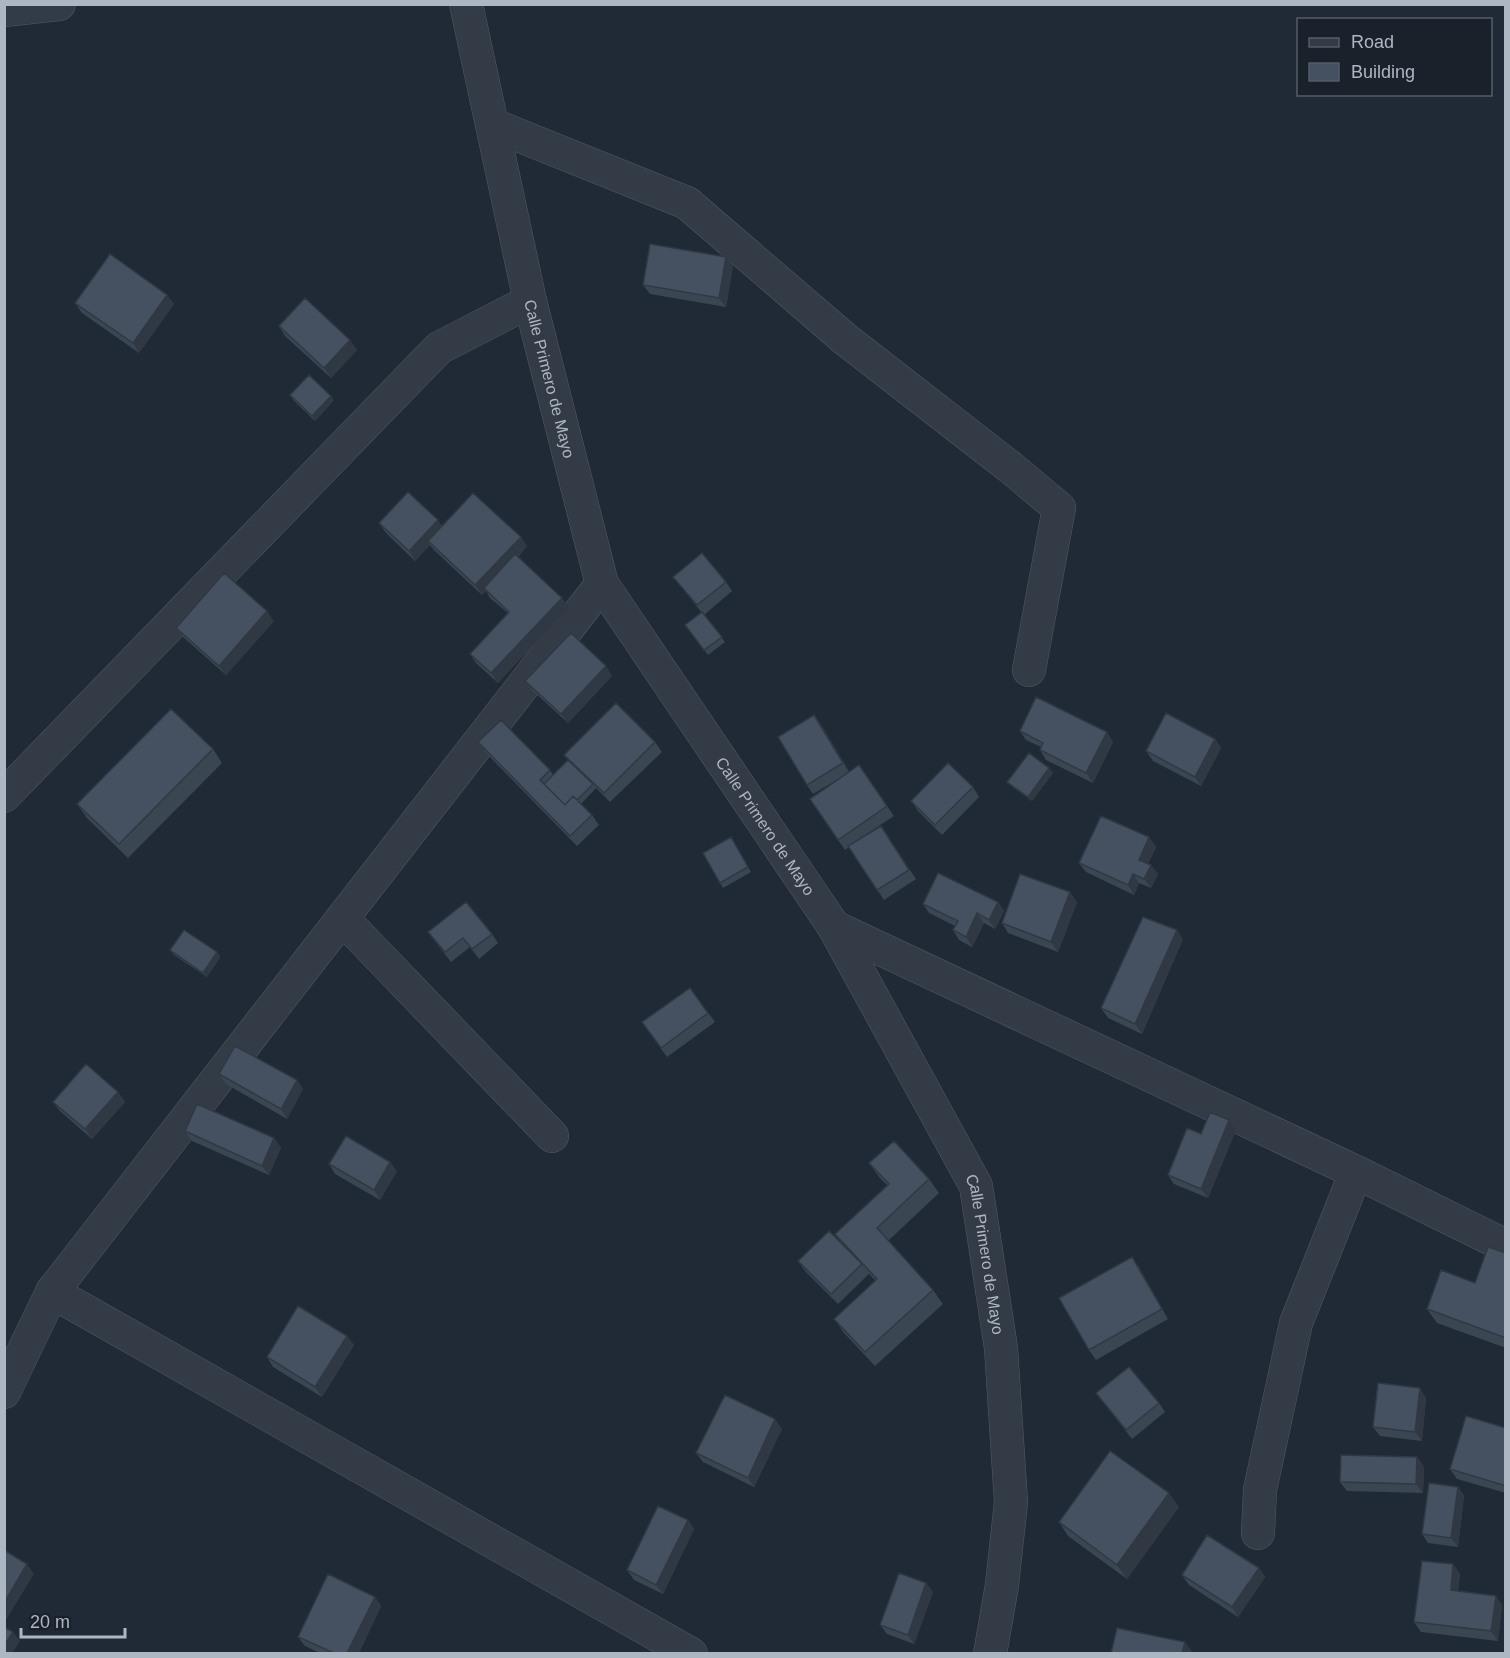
<svg xmlns="http://www.w3.org/2000/svg" width="1510" height="1658" font-family="Arial,sans-serif">
<style>
.lines{fill:none;stroke-linecap:round;stroke-linejoin:round}
.minor-casing{stroke:#505a64;stroke-width:34}
.minor{stroke:#333c46;stroke-width:33}
.wall{fill:#3b4653}
.shaded-wall{fill:#303943}
.building{fill:#455160;stroke:#303943;stroke-width:1.5}
.labels{text-anchor:middle;dominant-baseline:central;stroke-width:4.5;stroke-linejoin:round;paint-order:stroke}
.street-label{font-size:16px;fill:#adb7c3;stroke:#19212b}
</style>
<rect width="100%" height="100%" fill="#202a36"/>
<g class="lines">
<g class="minor-casing">
<g id="minor">
<path id="s1" d="M 466,4 L 530,301 L 602,584 L 834,927 L 976,1186 L 1001,1348 L 1011,1502 L 1002,1585 L 990,1654"/>
<path d="M 4,10 L 59,4"/>
<path d="M 493,125 L 687,203 L 845,339 L 1010,467 L 1059,508 L 1029,670"/>
<path d="M 4,796 L 439,348 L 530,301"/>
<path d="M 343,919 L 552,1136"/>
<path d="M 834,927 L 1356,1172 L 1506,1246"/>
<path d="M 52,1292 L 691,1654"/>
<path d="M 4,1392 L 52,1292 L 602,584"/>
<path d="M 1258,1533 L 1260,1490 L 1296,1323 L 1356,1172"/>
</g>
</g>
<use href="#minor" class="minor"/>
</g>
<path class="wall" d="M 733,266 L 726,307 L 650,294 L 643,285 Z
M 167,295 L 174,304 L 139,353 L 82,313 L 75,303 Z
M 279,326 L 357,350 L 331,378 L 285,336 Z
M 290,395 L 334,400 L 315,421 L 293,400 Z
M 379,523 L 442,526 L 527,546 L 518,557 L 569,607 L 498,683 L 476,663 L 470,654 L 508,613 L 490,598 L 486,591 L 482,595 L 434,550 L 430,545 L 415,561 L 386,533 Z
M 673,577 L 726,582 L 732,591 L 704,615 L 725,642 L 708,655 L 685,625 L 702,613 Z
M 274,621 L 226,675 L 183,637 L 176,628 Z
M 612,676 L 568,723 L 532,690 L 525,681 Z
M 814,715 L 849,772 L 859,765 L 894,816 L 859,839 L 881,826 L 916,879 L 884,900 L 849,847 L 845,850 L 810,799 L 840,778 L 813,794 L 807,785 Z
M 1020,731 L 1113,742 L 1093,783 L 1046,760 L 1040,750 L 1041,747 L 1026,740 Z
M 1215,739 L 1221,748 L 1201,786 L 1153,761 L 1146,751 Z
M 478,742 L 550,770 L 553,775 L 568,760 L 564,755 L 655,742 L 662,752 L 610,802 L 596,788 L 581,804 L 592,815 L 599,825 L 577,846 L 485,752 Z
M 213,749 L 222,763 L 128,858 L 87,818 L 77,804 Z
M 1049,768 L 1053,773 L 1032,801 L 1011,786 L 1007,782 Z
M 973,787 L 979,797 L 942,835 L 918,811 L 911,801 Z
M 1149,837 L 1156,847 L 1148,864 L 1158,874 L 1151,888 L 1139,883 L 1134,895 L 1086,872 L 1079,863 Z
M 734,842 L 751,872 L 723,888 L 720,883 Z
M 998,902 L 1004,911 L 995,929 L 984,923 L 972,947 L 959,940 L 953,930 L 955,926 L 929,913 L 923,904 Z
M 1077,902 L 1058,952 L 1008,933 L 1002,923 Z
M 428,932 L 492,934 L 498,943 L 479,959 L 470,947 L 451,962 Z
M 1183,939 L 1142,1034 L 1108,1018 L 1101,1008 Z
M 170,950 L 217,952 L 220,957 L 207,977 L 174,955 Z
M 690,988 L 715,1022 L 667,1057 L 642,1022 Z
M 219,1074 L 297,1080 L 303,1089 L 287,1119 L 226,1084 Z
M 118,1092 L 125,1102 L 92,1139 L 60,1111 L 53,1102 Z
M 1236,1130 L 1208,1198 L 1174,1184 L 1168,1175 L 1201,1134 Z
M 185,1131 L 274,1138 L 281,1148 L 269,1175 L 192,1141 Z
M 869,1163 L 929,1179 L 939,1193 L 888,1241 L 933,1290 L 943,1304 L 875,1366 L 844,1333 L 834,1319 L 876,1281 L 869,1274 L 838,1304 L 805,1271 L 798,1261 L 842,1244 L 835,1234 L 887,1185 L 879,1177 Z
M 329,1164 L 397,1171 L 380,1200 L 335,1174 Z
M 1506,1253 L 1506,1348 L 1437,1323 L 1427,1309 L 1475,1283 Z
M 1132,1257 L 1139,1267 L 1168,1319 L 1096,1360 L 1089,1350 Z
M 347,1336 L 354,1345 L 322,1397 L 273,1367 L 267,1357 Z
M 1096,1393 L 1159,1403 L 1165,1412 L 1132,1439 Z
M 1426,1398 L 1422,1441 L 1380,1436 L 1373,1427 Z
M 1506,1428 L 1506,1493 L 1457,1479 L 1450,1469 Z
M 782,1429 L 754,1487 L 703,1462 L 696,1453 Z
M 1424,1466 L 1423,1493 L 1347,1491 L 1340,1482 Z
M 1458,1487 L 1464,1496 L 1458,1547 L 1428,1543 L 1422,1534 Z
M 1179,1507 L 1127,1579 L 1068,1536 L 1059,1522 Z
M 688,1520 L 694,1529 L 663,1594 L 634,1580 L 627,1570 Z
M 1453,1564 L 1460,1574 L 1458,1591 L 1502,1605 L 1498,1641 L 1421,1632 L 1414,1622 Z
M 1259,1568 L 1265,1577 L 1238,1617 L 1189,1585 L 1182,1575 Z
M 926,1583 L 933,1592 L 914,1644 L 887,1634 L 880,1625 Z
M 375,1597 L 381,1606 L 359,1653 L 320,1653 L 305,1646 L 298,1637 Z"/>
<path class="shaded-wall" d="M 726,257 L 733,266 L 726,307 L 719,298 Z
M 167,295 L 174,304 L 139,353 L 133,343 Z
M 350,340 L 357,350 L 331,378 L 324,368 Z
M 331,396 L 334,400 L 315,421 L 312,416 Z
M 438,520 L 445,530 L 428,541 L 430,545 L 415,561 L 409,551 Z
M 521,537 L 527,546 L 486,590 L 484,588 L 486,591 L 482,595 L 475,585 Z
M 562,598 L 569,607 L 498,683 L 491,673 Z
M 267,611 L 274,621 L 226,675 L 219,666 Z
M 606,666 L 612,676 L 568,723 L 561,714 Z
M 814,715 L 821,724 L 850,772 L 843,763 Z
M 1107,732 L 1113,742 L 1093,783 L 1086,773 Z
M 1215,739 L 1221,748 L 1201,786 L 1195,777 Z
M 1049,768 L 1053,773 L 1032,801 L 1028,797 Z
M 1149,837 L 1156,847 L 1146,869 L 1139,860 Z
M 1151,865 L 1158,874 L 1151,888 L 1144,879 Z
M 1133,874 L 1139,883 L 1134,895 L 1128,885 Z
M 1070,892 L 1077,902 L 1058,952 L 1051,942 Z
M 998,902 L 1004,911 L 995,929 L 989,920 Z
M 977,913 L 984,923 L 972,947 L 966,937 Z
M 1177,930 L 1183,939 L 1142,1034 L 1135,1024 Z
M 217,952 L 220,957 L 207,977 L 203,973 Z
M 297,1080 L 303,1089 L 287,1119 L 281,1109 Z
M 118,1092 L 125,1102 L 92,1139 L 85,1129 Z
M 1229,1120 L 1236,1130 L 1208,1198 L 1201,1189 Z
M 274,1138 L 281,1148 L 269,1175 L 262,1166 Z
M 390,1162 L 397,1171 L 380,1200 L 374,1190 Z
M 1132,1257 L 1139,1267 L 1168,1319 L 1162,1309 Z
M 347,1336 L 354,1345 L 322,1397 L 315,1387 Z
M 1420,1388 L 1426,1398 L 1422,1441 L 1415,1432 Z
M 775,1419 L 782,1429 L 754,1487 L 748,1478 Z
M 1417,1457 L 1424,1466 L 1423,1493 L 1416,1484 Z
M 1458,1487 L 1464,1496 L 1458,1547 L 1451,1538 Z
M 1169,1493 L 1179,1507 L 1127,1579 L 1117,1565 Z
M 688,1520 L 694,1529 L 663,1594 L 656,1585 Z
M 27,1564 L 34,1574 L 4,1623 L 4,1603 Z
M 1453,1564 L 1460,1574 L 1457,1600 L 1451,1590 Z
M 1259,1568 L 1265,1577 L 1238,1617 L 1232,1607 Z
M 926,1583 L 933,1592 L 914,1644 L 908,1635 Z
M 1496,1596 L 1502,1605 L 1498,1641 L 1491,1631 Z
M 375,1597 L 381,1606 L 359,1653 L 347,1653 Z
M 13,1632 L 20,1641 L 12,1653 L 4,1653 L 4,1646 Z
M 1185,1642 L 1193,1653 L 1182,1653 Z"/>
<path class="building" d="M 650,244 L 726,257 L 719,298 L 643,285 Z
M 110,254 L 167,295 L 133,343 L 75,303 Z
M 305,298 L 350,340 L 324,368 L 279,326 Z
M 309,375 L 331,396 L 312,416 L 290,395 Z
M 408,492 L 438,520 L 409,551 L 379,523 Z
M 473,493 L 521,537 L 475,585 L 428,541 Z
M 702,553 L 726,582 L 697,605 L 673,577 Z
M 515,554 L 562,598 L 491,673 L 470,654 L 509,612 L 484,588 Z
M 224,573 L 267,611 L 219,666 L 176,628 Z
M 702,612 L 722,637 L 704,650 L 685,625 Z
M 571,633 L 606,666 L 561,714 L 525,681 Z
M 1036,697 L 1107,732 L 1086,773 L 1040,750 L 1043,743 L 1020,731 Z
M 616,703 L 655,742 L 604,793 L 564,755 Z
M 171,709 L 213,749 L 119,844 L 77,804 Z
M 1166,713 L 1215,739 L 1195,777 L 1146,751 Z
M 814,715 L 843,763 L 807,785 L 778,737 Z
M 501,720 L 550,770 L 540,780 L 565,805 L 573,796 L 592,815 L 570,836 L 478,742 Z
M 1029,753 L 1049,768 L 1028,797 L 1007,782 Z
M 568,760 L 593,784 L 577,800 L 573,796 L 565,805 L 544,784 Z
M 948,763 L 973,787 L 935,825 L 911,801 Z
M 859,765 L 887,806 L 838,840 L 810,799 Z
M 1101,816 L 1149,837 L 1139,860 L 1151,865 L 1144,879 L 1133,874 L 1128,885 L 1079,863 Z
M 881,826 L 909,870 L 877,890 L 848,846 Z
M 731,837 L 748,867 L 720,883 L 703,853 Z
M 938,873 L 998,902 L 989,920 L 977,913 L 966,937 L 953,930 L 958,921 L 923,904 Z
M 1020,874 L 1070,892 L 1051,942 L 1002,923 Z
M 466,902 L 492,934 L 472,949 L 463,938 L 445,952 L 428,932 Z
M 1143,917 L 1177,930 L 1135,1024 L 1101,1008 Z
M 184,930 L 217,952 L 203,973 L 170,950 Z
M 690,988 L 708,1013 L 661,1048 L 642,1022 Z
M 235,1046 L 297,1080 L 281,1109 L 219,1074 Z
M 86,1064 L 118,1092 L 85,1129 L 53,1102 Z
M 197,1104 L 274,1138 L 262,1166 L 185,1131 Z
M 1210,1112 L 1229,1120 L 1201,1189 L 1168,1175 L 1187,1128 L 1201,1134 Z
M 346,1136 L 390,1162 L 374,1190 L 329,1164 Z
M 894,1141 L 929,1179 L 877,1228 L 933,1290 L 865,1352 L 834,1319 L 877,1279 L 835,1234 L 889,1184 L 869,1163 Z
M 829,1231 L 862,1264 L 831,1294 L 798,1261 Z
M 1488,1247 L 1506,1253 L 1506,1338 L 1427,1309 L 1441,1270 L 1475,1283 Z
M 1132,1257 L 1162,1309 L 1089,1350 L 1059,1298 Z
M 298,1306 L 347,1336 L 315,1387 L 267,1357 Z
M 1129,1367 L 1159,1403 L 1126,1430 L 1096,1393 Z
M 1378,1383 L 1420,1388 L 1415,1432 L 1373,1427 Z
M 725,1395 L 775,1419 L 748,1478 L 696,1453 Z
M 1466,1416 L 1506,1428 L 1506,1486 L 1450,1469 Z
M 1110,1451 L 1169,1493 L 1117,1565 L 1059,1522 Z
M 1341,1455 L 1417,1457 L 1416,1484 L 1340,1482 Z
M 1429,1483 L 1458,1487 L 1451,1538 L 1422,1534 Z
M 658,1506 L 688,1520 L 656,1585 L 627,1570 Z
M 1207,1535 L 1259,1568 L 1232,1607 L 1182,1575 Z
M 4,1550 L 27,1564 L 4,1603 Z
M 1422,1561 L 1453,1564 L 1451,1590 L 1496,1596 L 1491,1631 L 1414,1622 Z
M 899,1573 L 926,1583 L 908,1635 L 880,1625 Z
M 328,1574 L 375,1597 L 347,1653 L 334,1653 L 298,1637 Z
M 4,1627 L 13,1632 L 4,1646 Z
M 1117,1628 L 1185,1642 L 1182,1653 L 1111,1653 Z"/>
<g class="labels">
<g class="street-label">
<text stroke="none"><textPath href="#s1" startOffset="384">Calle Primero de Mayo</textPath></text>
<text stroke="none"><textPath href="#s1" startOffset="888">Calle Primero de Mayo</textPath></text>
<text stroke="none"><textPath href="#s1" startOffset="1374">Calle Primero de Mayo</textPath></text>
</g>
</g>
<rect width="1510" height="1658" fill="none" stroke="#adb7c3" stroke-width="12"/>
<rect x="1297" y="18" width="195" height="78" fill="#19212b" stroke="#545d68" stroke-width="1.5"/>
<rect x="1309" y="38" width="30" height="9" fill="#333c46" stroke="#545d68" stroke-width="1.5"/>
<text x="1351" y="48" font-size="18" fill="#adb7c3">Road</text>
<rect x="1309" y="63" width="30" height="18" fill="#455160" stroke="#545d68" stroke-width="1.5"/>
<text x="1351" y="78" font-size="18" fill="#adb7c3">Building</text>
<path d="M21 1628v9h104v-9" fill="none" stroke="#adb7c3" stroke-width="3"/>
<text x="30" y="1628" font-size="18" fill="#adb7c3" stroke="#19212b" stroke-width="4.5" paint-order="stroke">20 m</text>
</svg>
